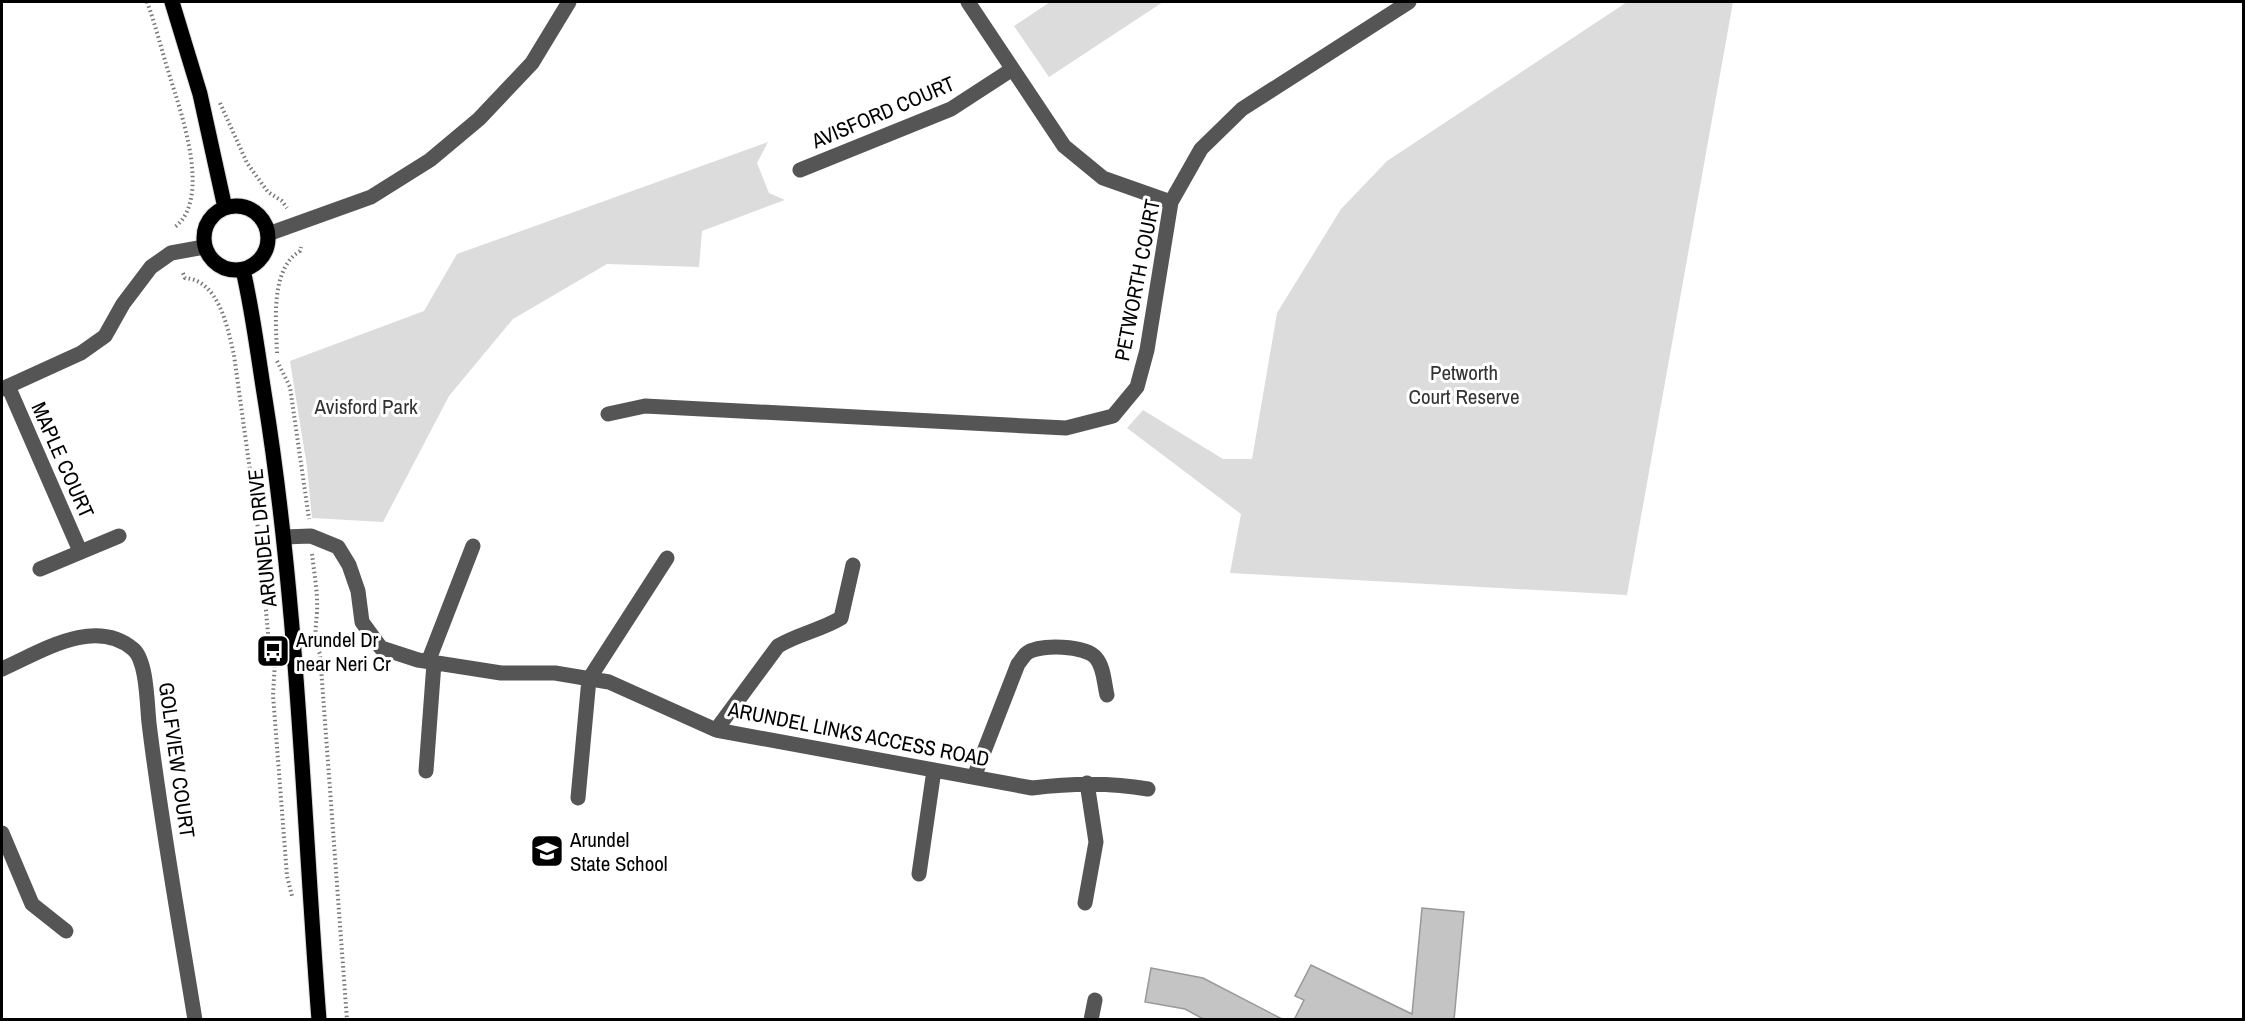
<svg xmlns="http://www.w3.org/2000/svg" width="2245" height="1021" font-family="'Archivo Narrow',sans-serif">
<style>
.green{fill:#dcdcdc}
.building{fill:#c4c4c4;stroke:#999;stroke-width:1.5}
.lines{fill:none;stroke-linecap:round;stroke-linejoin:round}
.major-casing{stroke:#dbdbdb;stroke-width:17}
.path{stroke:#777;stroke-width:4;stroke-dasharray:1.5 3;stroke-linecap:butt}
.minor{stroke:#555;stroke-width:15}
.major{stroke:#000;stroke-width:15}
.labels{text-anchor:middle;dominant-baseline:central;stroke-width:6;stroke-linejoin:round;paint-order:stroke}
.street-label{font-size:21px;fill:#000;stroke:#fff}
.park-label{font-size:21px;fill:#333;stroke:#fff}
.poi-label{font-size:21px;fill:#000;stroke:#fff;text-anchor:start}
</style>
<rect width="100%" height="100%" fill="#fff"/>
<path class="green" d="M 1050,2 L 1163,2 L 1049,77 L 1014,26 Z
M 1627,2 L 1733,2 L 1627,595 L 1230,573 L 1241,514 L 1127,428 L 1143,410 L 1223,459 L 1252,459 L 1277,313 L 1341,209 L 1387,161 Z
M 768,142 L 757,163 L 769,193 L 785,200 L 702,231 L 699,267 L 607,264 L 513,319 L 449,396 L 383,522 L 312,518 L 307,467 L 290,361 L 424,311 L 457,254 Z"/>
<path class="building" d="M 1422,908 L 1464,912 L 1454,1020 L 1294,1020 L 1304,1000 L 1295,996 L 1311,965 L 1412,1014 Z
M 1151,968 L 1203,978 L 1284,1020 L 1205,1020 L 1185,1009 L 1145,1002 Z"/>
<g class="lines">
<g class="major-casing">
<path id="major" d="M 172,2 L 200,94 L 225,208
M204 238a32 32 0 1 1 64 0a32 32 0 1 1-64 0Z
M 243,270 C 253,313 258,356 265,399 C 298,605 303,813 319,1020"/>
</g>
<path class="path" d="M 147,2 C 156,26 162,52 170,77 C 181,113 212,198 175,227
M 220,103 L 247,163 L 268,192 L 282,201 L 287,208
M 183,273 L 185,278 C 219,280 228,329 234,355 L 260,543 L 270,656 L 275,661 L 273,695 L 287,876 L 292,896
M 277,353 C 276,322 270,269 300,251 L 301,247
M 277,361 L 290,387 L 309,519
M 312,554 C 314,572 318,593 317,612 C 316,628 313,639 320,654 L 347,1020"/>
<path class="minor" d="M 968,2 L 1064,146 L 1103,178 L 1171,202
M 800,170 L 951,109 L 1011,70
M 268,234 L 371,197 L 430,160 L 479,119 L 532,63 L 569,2
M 8,386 L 80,551
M 2,389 L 81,353 L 105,336 L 123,304 L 151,267 L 171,253 L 204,247
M 608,414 L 645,406 L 1066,428 L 1113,416 L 1137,387 L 1147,350 L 1171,202 L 1201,149 L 1242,109 L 1409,2
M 284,537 L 311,536 L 338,547 L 349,565 L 358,591 L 362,622 L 381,648 L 418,660 L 501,673 L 555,673 L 609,682 L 716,730 L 1032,788 C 1072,783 1109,782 1148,789
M 40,569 L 119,536
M 428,662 L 473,546
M 2,669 C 39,653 94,616 133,649 C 147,660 147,705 149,723 C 161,822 179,921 195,1020
M 716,730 L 778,646 C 798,634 821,630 841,618 L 853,565
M 426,771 L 434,663
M 974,777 L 1018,664 C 1021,661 1024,655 1027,653 C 1040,644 1086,645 1096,658 C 1104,667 1104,683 1107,695
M 578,798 L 589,679 L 667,558
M 2,833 L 32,904 L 66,931
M 919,874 L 934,770
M 1085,903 L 1096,842 L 1087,783
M 1091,1020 L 1095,1000"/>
<use href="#major" class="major"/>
</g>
<defs>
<g id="bus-square" transform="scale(1.725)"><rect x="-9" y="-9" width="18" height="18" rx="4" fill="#000" stroke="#fff"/><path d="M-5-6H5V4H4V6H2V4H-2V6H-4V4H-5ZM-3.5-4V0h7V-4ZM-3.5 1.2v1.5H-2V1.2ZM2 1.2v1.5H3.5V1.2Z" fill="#fff"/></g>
<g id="school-square" transform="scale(1.725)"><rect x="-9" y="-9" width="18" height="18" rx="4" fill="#000" stroke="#fff"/><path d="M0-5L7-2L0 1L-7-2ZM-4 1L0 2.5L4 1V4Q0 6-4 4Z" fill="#fff"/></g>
</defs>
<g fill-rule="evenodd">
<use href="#bus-square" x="273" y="651"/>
<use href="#school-square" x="547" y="851"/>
</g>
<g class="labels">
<g class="street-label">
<text transform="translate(883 112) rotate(-23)">AVISFORD COURT</text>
<text transform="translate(1137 280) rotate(-79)">PETWORTH COURT</text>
<text transform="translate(63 460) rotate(66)">MAPLE COURT</text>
<text transform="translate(262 538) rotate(-96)">ARUNDEL DRIVE</text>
<text transform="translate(859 734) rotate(11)">ARUNDEL LINKS ACCESS ROAD</text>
<text transform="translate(177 760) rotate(82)">GOLFVIEW COURT</text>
</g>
<g class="park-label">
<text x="1464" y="372">Petworth<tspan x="1464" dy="24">Court Reserve</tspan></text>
<text x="366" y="406">Avisford Park</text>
</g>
<g class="poi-label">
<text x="296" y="639">Arundel Dr<tspan x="296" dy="24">near Neri Cr</tspan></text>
<text x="570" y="839">Arundel<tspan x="570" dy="24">State School</tspan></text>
</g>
</g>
<rect width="2245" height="1021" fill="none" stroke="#000000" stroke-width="6"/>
</svg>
